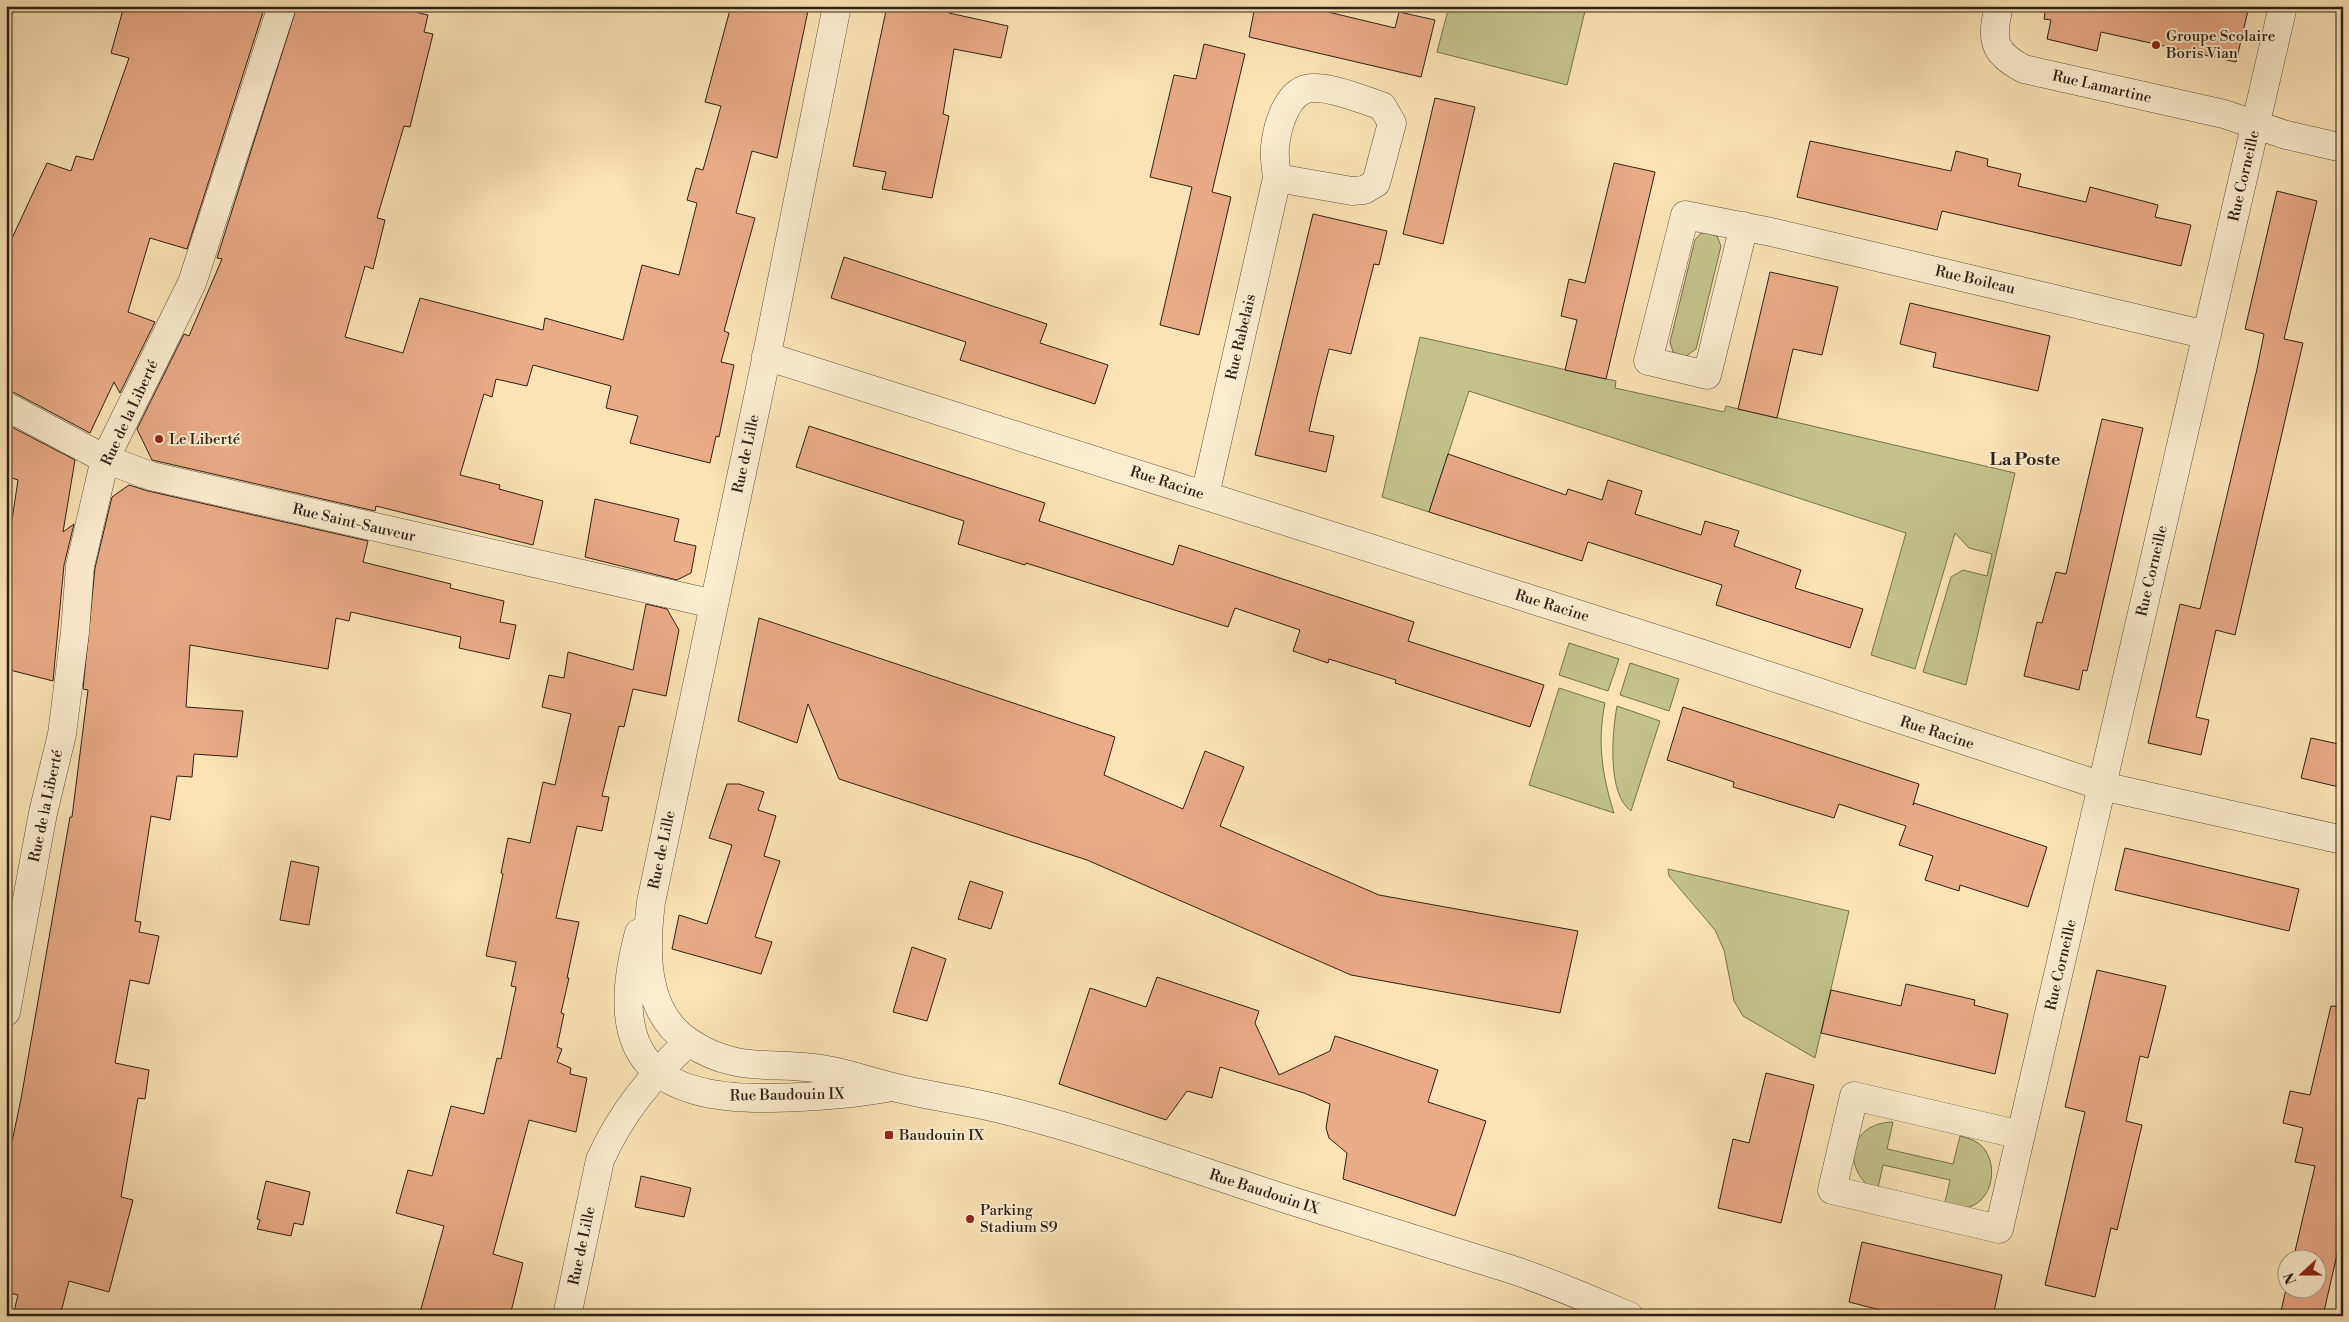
<svg xmlns="http://www.w3.org/2000/svg" width="2349" height="1322" font-family="'Libre Bodoni',serif">
<style>
.green{fill:#c3c28b;stroke:#787151}
.building{fill:#eaab87;stroke:#2e2017}
.lines{fill:none;stroke-linecap:round;stroke-linejoin:round}
.minor-casing{stroke:#61513f;stroke-width:29}
.minor{stroke:#fcedd0;stroke-width:28}
.poi-dot{fill:#8f2418;stroke:#fcedd0;stroke-width:2}
.labels{text-anchor:middle;dominant-baseline:central;stroke-width:4;stroke-linejoin:round;paint-order:stroke}
.poi-label{font-size:15px;fill:#2e2017;stroke:#fcedd0;text-anchor:start}
.street-label{font-size:15px;fill:#2e2017;stroke:#fcedd0}
.quarter-label{font-size:18px;font-weight:bold;fill:#2e2017;stroke:#fcedd0}
</style>
<rect width="100%" height="100%" fill="#fbe3b6"/>
<filter id="stains"><feTurbulence type="fractalNoise" baseFrequency=".004" numOctaves="4"/><feColorMatrix values="0 0 0 0 .2 0 0 0 0 .09 0 0 0 0 .02 0 0 0 .5 -.17"/></filter>
<radialGradient id="worn" r=".72"><stop offset=".6" stop-color="#630" stop-opacity="0"/><stop offset="1" stop-color="#630" stop-opacity=".3"/></radialGradient>
<path class="green" d="M 1449,6 L 1567,6 L 1585,11 L 1567,85 L 1437,52 Z
M 1706,232 L 1717,236 L 1721,246 L 1696,349 L 1685,357 L 1673,352 L 1670,342 L 1695,240 L 1700,234 Z
M 1420,337 L 1616,381 L 1615,388 L 1724,412 L 1726,406 L 2015,473 L 1966,685 L 1923,672 L 1951,577 L 1963,570 L 1987,576 L 1992,554 L 1969,548 L 1955,533 L 1915,669 L 1871,655 L 1906,533 L 1469,391 L 1429,512 L 1382,497 Z
M 1569,643 L 1619,659 L 1608,691 L 1559,675 Z
M 1630,663 L 1679,679 L 1669,711 L 1620,695 Z
M 1559,688 L 1605,703 C 1597,742 1602,775 1614,813 L 1529,785 Z
M 1617,706 L 1660,721 L 1631,811 C 1607,794 1612,733 1617,706 Z
M 1668,869 L 1849,911 L 1815,1058 L 1743,1016 L 1734,1001 L 1724,950 L 1715,930 L 1669,876 Z
M 1893,1122 L 1887,1149 L 1953,1164 L 1960,1136 C 1966,1138 1973,1139 1978,1143 C 2001,1159 1994,1205 1964,1208 C 1957,1209 1950,1207 1944,1207 L 1950,1180 L 1883,1165 L 1877,1192 C 1840,1170 1848,1123 1893,1122 Z"/>
<path class="building" d="M 124,6 L 265,6 L 187,249 L 150,238 L 128,312 L 155,322 L 120,393 L 114,382 L 90,433 L 13,392 L 6,390 L 6,251 L 47,163 L 71,171 L 76,156 L 93,160 L 129,58 L 111,53 Z
M 297,6 L 417,6 L 415,12 L 428,15 L 424,32 L 433,34 L 410,127 L 404,126 L 377,218 L 385,220 L 373,269 L 365,266 L 345,337 L 403,353 L 420,298 L 543,330 L 545,318 L 623,340 L 642,265 L 679,275 L 697,203 L 687,200 L 696,168 L 703,170 L 721,106 L 705,102 L 731,6 L 809,6 L 777,158 L 752,151 L 736,213 L 755,218 L 724,331 L 729,333 L 721,362 L 734,365 L 719,437 L 716,436 L 710,463 L 630,443 L 638,416 L 606,408 L 611,386 L 533,365 L 527,386 L 496,379 L 492,397 L 484,394 L 460,475 L 500,485 L 499,489 L 543,501 L 533,545 L 376,506 L 375,511 L 152,460 L 137,429 L 184,334 L 189,336 L 222,259 L 217,258 Z
M 887,6 L 950,6 L 949,13 L 1008,26 L 1001,58 L 954,49 L 943,114 L 949,116 L 932,198 L 882,189 L 886,172 L 853,166 Z
M 1255,6 L 1329,6 L 1328,12 L 1395,28 L 1399,12 L 1435,20 L 1421,77 L 1249,37 Z
M 2046,6 L 2249,6 L 2236,62 L 2101,32 L 2097,51 L 2047,39 L 2051,20 L 2044,19 Z
M 1204,44 L 1245,54 L 1212,192 L 1231,197 L 1199,335 L 1160,325 L 1192,187 L 1150,177 L 1174,75 L 1196,79 Z
M 1435,98 L 1475,107 L 1443,244 L 1403,234 Z
M 1810,141 L 1951,171 L 1956,151 L 1988,159 L 1987,166 L 2021,174 L 2018,186 L 2086,202 L 2090,187 L 2158,205 L 2155,217 L 2191,225 L 2181,266 L 1942,211 L 1937,230 L 1797,197 Z
M 1614,163 L 1655,172 L 1606,379 L 1565,370 L 1577,320 L 1561,316 L 1569,279 L 1585,283 Z
M 2277,191 L 2317,201 L 2284,339 L 2303,343 L 2235,635 L 2216,630 L 2196,717 L 2209,720 L 2201,755 L 2148,743 L 2180,604 L 2200,609 L 2257,369 L 2264,334 L 2245,329 Z
M 1313,214 L 1387,231 L 1379,265 L 1374,264 L 1351,354 L 1329,349 L 1317,396 L 1309,431 L 1334,436 L 1326,472 L 1255,455 Z
M 844,257 L 1047,324 L 1040,343 L 1108,365 L 1095,404 L 960,360 L 966,342 L 831,298 Z
M 1770,272 L 1838,287 L 1822,355 L 1793,349 L 1777,418 L 1738,409 Z
M 1910,303 L 2050,336 L 2038,391 L 1933,367 L 1936,353 L 1900,344 Z
M 2102,419 L 2143,428 L 2087,671 L 2083,670 L 2079,690 L 2024,676 L 2037,622 L 2042,623 L 2056,572 L 2066,574 Z
M 6,424 L 75,460 L 63,532 L 74,524 L 64,565 L 53,681 L 6,669 L 6,533 L 10,533 L 18,480 L 6,476 Z
M 809,426 L 1045,503 L 1039,521 L 1139,554 L 1173,565 L 1179,545 L 1414,622 L 1408,641 L 1544,685 L 1530,727 L 1395,683 L 1396,680 L 1329,659 L 1328,663 L 1293,651 L 1300,630 L 1235,608 L 1228,627 L 1026,563 L 1025,565 L 958,544 L 964,521 L 796,467 Z
M 1448,454 L 1566,495 L 1568,489 L 1602,500 L 1608,480 L 1642,491 L 1635,514 L 1701,535 L 1705,521 L 1739,531 L 1734,546 L 1801,570 L 1795,588 L 1863,609 L 1850,648 L 1716,605 L 1722,585 L 1588,542 L 1582,561 L 1429,512 Z
M 129,485 L 148,491 L 368,541 L 363,562 L 451,584 L 450,588 L 504,601 L 500,622 L 516,625 L 509,659 L 459,648 L 461,637 L 351,612 L 349,621 L 336,618 L 328,669 L 190,645 L 186,707 L 243,711 L 237,757 L 194,754 L 192,777 L 177,776 L 170,820 L 151,816 L 135,921 L 141,922 L 139,932 L 159,936 L 149,984 L 130,980 L 115,1063 L 149,1070 L 145,1099 L 138,1098 L 121,1197 L 133,1200 L 109,1292 L 69,1281 L 60,1316 L 13,1316 L 18,1295 L 6,1292 L 6,1170 L 21,1099 L 70,817 L 72,817 L 88,690 L 83,689 L 95,568 L 112,497 Z
M 595,499 L 679,519 L 674,541 L 696,546 L 691,573 L 677,580 L 585,557 Z
M 646,604 L 667,609 L 679,630 L 666,696 L 633,689 L 624,727 L 619,726 L 602,796 L 609,797 L 602,831 L 577,826 L 556,918 L 579,922 L 567,978 L 569,978 L 561,1013 L 564,1014 L 557,1047 L 562,1049 L 557,1062 L 571,1068 L 570,1074 L 587,1078 L 576,1132 L 529,1120 L 493,1254 L 523,1263 L 510,1316 L 419,1316 L 444,1226 L 396,1213 L 408,1170 L 432,1176 L 451,1106 L 484,1114 L 497,1058 L 501,1059 L 516,987 L 511,986 L 516,962 L 486,956 L 503,874 L 501,873 L 508,838 L 530,843 L 543,782 L 555,785 L 571,714 L 542,707 L 549,675 L 564,678 L 568,652 L 633,670 Z
M 759,618 L 1115,737 L 1104,775 L 1183,809 L 1205,751 L 1244,767 L 1220,826 L 1379,895 L 1578,931 L 1560,1013 L 1351,975 L 1087,860 L 839,779 L 808,704 L 797,743 L 738,721 Z
M 1683,707 L 1919,784 L 1913,805 L 1914,803 L 2047,847 L 2028,907 L 1960,885 L 1959,891 L 1925,880 L 1933,856 L 1899,845 L 1906,826 L 1839,804 L 1834,818 L 1733,787 L 1734,782 L 1667,760 Z
M 2311,738 L 2343,745 L 2343,788 L 2301,778 Z
M 727,784 L 739,784 L 764,792 L 758,810 L 776,816 L 764,856 L 780,861 L 755,937 L 772,942 L 761,974 L 672,949 L 679,915 L 707,924 L 732,845 L 709,838 Z
M 2125,848 L 2299,889 L 2289,931 L 2115,890 Z
M 291,861 L 319,867 L 309,925 L 280,920 Z
M 970,881 L 1003,892 L 991,929 L 958,919 Z
M 912,947 L 946,959 L 927,1021 L 893,1012 Z
M 2097,970 L 2166,986 L 2148,1058 L 2140,1056 L 2126,1121 L 2142,1125 L 2117,1230 L 2111,1228 L 2095,1297 L 2045,1285 L 2085,1112 L 2065,1107 Z
M 1157,977 L 1259,1011 L 1255,1023 L 1279,1075 L 1330,1051 L 1335,1036 L 1438,1070 L 1428,1102 L 1486,1121 L 1455,1216 L 1343,1179 L 1347,1153 L 1329,1138 L 1326,1128 L 1330,1104 L 1304,1093 L 1220,1067 L 1212,1098 L 1187,1091 L 1166,1120 L 1059,1084 L 1090,988 L 1146,1007 Z
M 1906,984 L 1975,1000 L 1974,1005 L 2008,1014 L 1995,1074 L 1821,1033 L 1831,990 L 1901,1006 Z
M 2331,1006 L 2343,1007 L 2343,1228 L 2323,1316 L 2280,1316 L 2286,1289 L 2316,1290 L 2316,1260 L 2293,1260 L 2315,1166 L 2295,1162 L 2303,1128 L 2283,1123 L 2290,1091 L 2310,1095 Z
M 1766,1073 L 1814,1085 L 1781,1223 L 1718,1208 L 1733,1139 L 1749,1143 Z
M 641,1176 L 691,1188 L 684,1217 L 635,1207 Z
M 266,1181 L 310,1192 L 303,1225 L 294,1223 L 291,1236 L 257,1229 L 260,1220 L 257,1219 Z
M 1862,1242 L 2002,1275 L 1993,1316 L 1882,1316 L 1884,1311 L 1849,1302 Z"/>
<g class="lines">
<g class="minor-casing">
<path id="minor" d="M 837,6 L 764,369 L 651,902 C 645,950 643,1012 689,1042 C 738,1075 775,1060 827,1070 C 850,1074 871,1082 893,1087 C 928,1096 964,1100 1000,1109 C 1097,1133 1193,1169 1289,1200 C 1361,1223 1434,1245 1507,1268 C 1548,1281 1589,1299 1629,1316
M 1999,6 C 1991,39 1992,53 2024,69 L 2224,114 L 2286,135 L 2343,148
M 1744,226 L 1707,375 L 1648,361 L 1685,215 L 1771,232 L 2207,335
M 766,356 L 1694,651 L 2102,786 L 2343,840
M 6,406 L 105,459 L 151,476 L 714,604
M 1205,495 L 1277,178 C 1276,168 1274,157 1275,147 C 1277,127 1287,89 1312,88 C 1333,87 1363,100 1382,106 L 1392,123 L 1376,183 L 1364,190 L 1352,191 L 1277,178
M 639,933 C 606,1055 650,1100 772,1098 C 811,1097 848,1095 886,1088
M 6,1012 L 43,813 L 62,734 L 75,632 L 80,566 L 105,459 L 192,283 L 282,6
M 2021,1135 L 1854,1096 L 1832,1190 L 1999,1229 L 2283,6
M 567,1316 L 600,1160 C 621,1113 651,1077 688,1042"/>
</g>
<use href="#minor" class="minor"/>
</g>
<g class="poi-dot">
<circle cx="2156" cy="45" r="5"/>
<circle cx="159" cy="439" r="5"/>
<rect x="884" y="1130" width="10" height="10" rx="2.5"/>
<circle cx="970" cy="1219" r="5"/>
</g>
<g class="labels">
<g class="poi-label">
<text x="2166" y="36">Groupe Scolaire<tspan x="2166" dy="17">Boris Vian</tspan></text>
<text x="169" y="439">Le Liberté</text>
<text x="899" y="1135">Baudouin IX</text>
<text x="980" y="1210">Parking<tspan x="980" dy="17">Stadium S9</tspan></text>
</g>
<g class="street-label">
<text transform="translate(2102 87) rotate(13)">Rue Lamartine</text>
<text transform="translate(2244 176) rotate(-77)">Rue Corneille</text>
<text transform="translate(1975 280) rotate(13)">Rue Boileau</text>
<text transform="translate(1241 337) rotate(-77)">Rue Rabelais</text>
<text transform="translate(130 413) rotate(-65)">Rue de la Liberté</text>
<text transform="translate(746 454) rotate(-78)">Rue de Lille</text>
<text transform="translate(1167 483) rotate(18)">Rue Racine</text>
<text transform="translate(354 523) rotate(13)">Rue Saint-Sauveur</text>
<text transform="translate(2152 571) rotate(-77)">Rue Corneille</text>
<text transform="translate(1552 606) rotate(17)">Rue Racine</text>
<text transform="translate(1937 733) rotate(18)">Rue Racine</text>
<text transform="translate(46 806) rotate(-78)">Rue de la Liberté</text>
<text transform="translate(662 850) rotate(-78)">Rue de Lille</text>
<text transform="translate(2061 965) rotate(-77)">Rue Corneille</text>
<text transform="translate(787 1095) rotate(-1)">Rue Baudouin IX</text>
<text transform="translate(1264 1192) rotate(18)">Rue Baudouin IX</text>
<text transform="translate(582 1246) rotate(-78)">Rue de Lille</text>
</g>
<g class="quarter-label">
<text x="2025" y="459">La Poste</text>
</g>
</g>
<rect width="2349" height="1322" fill="none" stroke="#fbe3b6" stroke-width="25"/>
<rect x="8" y="8" width="2334" height="1307" fill="none" stroke="#2e2017" stroke-width="2.5"/>
<rect x="12" y="12" width="2324" height="1297" fill="none" stroke="#2e2017"/>
<g transform="translate(2302 1274) rotate(249)"><circle r="24" fill="#fcedd0" stroke="#aa9b86"/>
<path d="M0-4L9 19L0 12L-9 19Z" fill="#8f2418"/>
<text y="-8" font-size="14" font-weight="bold" text-anchor="middle" fill="#2e2017">N</text>
</g>
<rect width="100%" height="100%" filter="url(#stains)"/>
<rect width="100%" height="100%" fill="url(#worn)"/>
</svg>
